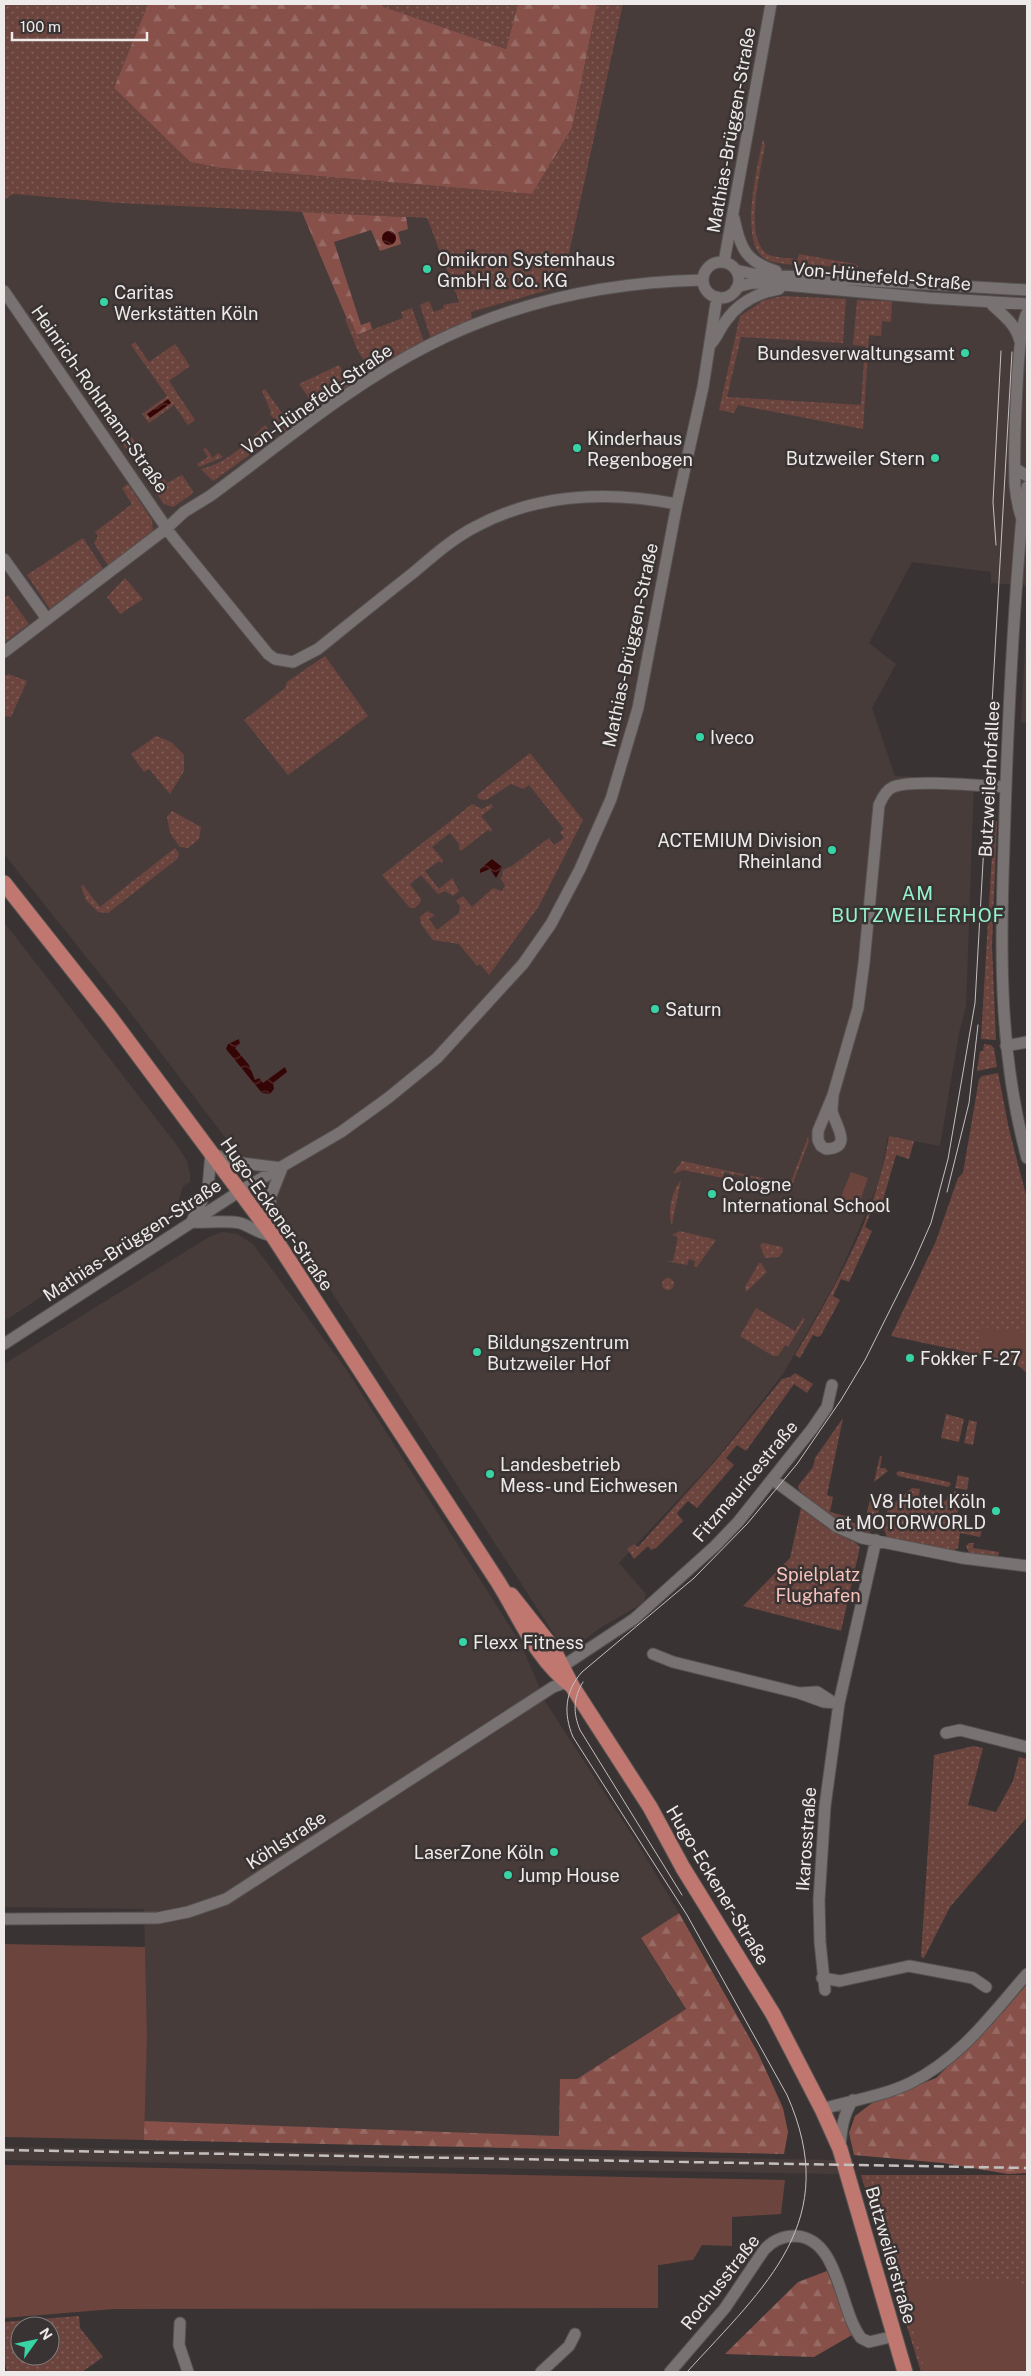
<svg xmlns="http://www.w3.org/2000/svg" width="1031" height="2376" font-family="'Public Sans',sans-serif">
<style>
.built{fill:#483c3b}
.grass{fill:url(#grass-dots);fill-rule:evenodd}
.forest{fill:url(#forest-firs)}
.garden{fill:#6c443e}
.water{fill:url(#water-waves)}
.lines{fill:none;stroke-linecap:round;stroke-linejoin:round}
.minor-casing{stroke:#555251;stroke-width:13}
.major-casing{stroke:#555251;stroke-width:17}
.minor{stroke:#787372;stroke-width:11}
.major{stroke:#bf776f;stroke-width:15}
.tram{stroke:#c4c0bf;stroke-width:1}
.rail{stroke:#c4c0bf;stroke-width:2.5;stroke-dasharray:10 5;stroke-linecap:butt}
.poi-dot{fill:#38d4a6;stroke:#393433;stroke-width:2}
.labels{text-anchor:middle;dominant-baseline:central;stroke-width:5;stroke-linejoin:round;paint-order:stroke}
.street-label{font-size:18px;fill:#edeae9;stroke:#393433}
.poi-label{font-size:18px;fill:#edeae9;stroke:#393433;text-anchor:start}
.park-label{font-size:18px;fill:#f8c3bb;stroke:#393433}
.neighbourhood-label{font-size:19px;letter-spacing:1px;fill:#97f2cf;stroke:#393433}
</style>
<defs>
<pattern id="grass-dots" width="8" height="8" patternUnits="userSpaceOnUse" patternTransform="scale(1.25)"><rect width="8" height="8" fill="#6c443e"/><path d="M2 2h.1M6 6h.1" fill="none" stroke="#815f5a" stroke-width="1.8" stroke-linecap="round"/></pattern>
<pattern id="forest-firs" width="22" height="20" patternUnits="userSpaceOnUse" patternTransform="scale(1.25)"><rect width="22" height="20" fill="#87514a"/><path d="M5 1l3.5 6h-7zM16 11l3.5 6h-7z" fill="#986a64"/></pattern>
<pattern id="water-waves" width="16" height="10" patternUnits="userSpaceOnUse" patternTransform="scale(1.25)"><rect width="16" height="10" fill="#340504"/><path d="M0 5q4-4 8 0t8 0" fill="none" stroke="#522a29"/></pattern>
</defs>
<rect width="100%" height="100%" fill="#393433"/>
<path class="built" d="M 623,4 L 1027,4 L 1027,586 L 991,583 L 991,572 L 912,562 L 869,643 L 896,664 L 872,708 L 895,776 L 974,780 L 966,1006 L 959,1033 L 940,1146 L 888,1136 L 880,1179 L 855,1239 L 834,1285 L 783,1374 L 717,1458 L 619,1563 L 646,1594 L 643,1603 L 600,1628 L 575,1647 L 570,1648 L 561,1645 L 287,1223 L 224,1136 L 127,1008 L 4,854 L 4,200 L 13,194 L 117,203 L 427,218 L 463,314 L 562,286 Z
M 1027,607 L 1027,723 L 1021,723 Z
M 4,922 L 179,1148 L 187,1161 L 190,1175 L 190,1182 L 183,1186 L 179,1200 L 173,1209 L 159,1221 L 4,1321 Z
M 222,1232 L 237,1234 L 253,1244 L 346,1369 L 521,1644 L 546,1703 L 637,1843 L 679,1913 L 641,1939 L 686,2009 L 577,2079 L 559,2136 L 144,2121 L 147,2037 L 144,1909 L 4,1907 L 4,1364 L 209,1237 Z
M 4,2147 L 838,2160 L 839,2174 L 4,2160 Z"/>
<path class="grass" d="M 4,4 L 148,4 L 114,88 L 190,162 L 221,168 L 532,194 L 572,128 L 597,4 L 623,4 L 562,286 L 471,312 L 472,320 L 431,339 L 420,305 L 429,301 L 434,312 L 444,308 L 443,305 L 459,302 L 427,218 L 117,203 L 13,194 L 4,200 Z
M 381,4 L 518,4 L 506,49 L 384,7 Z
M 763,139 L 765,145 C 761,169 743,237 767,254 C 774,258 789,258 798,259 L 799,254 L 855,264 L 859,267 C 838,266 783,267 767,260 C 737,246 758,165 763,139 Z
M 783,296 L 846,299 L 843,343 L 741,337 L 727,397 L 861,405 L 865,346 L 853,345 L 857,300 L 892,301 L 891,322 L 882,321 L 881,336 L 869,335 L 863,429 L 738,405 L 734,413 L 719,410 L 740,316 L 764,300 Z
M 412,308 L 424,342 L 372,372 L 358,351 L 345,319 L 350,318 L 358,335 L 403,318 L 401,312 Z
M 135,342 L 149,362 L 175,344 L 190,366 L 169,381 L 195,420 L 188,425 L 174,405 L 149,423 L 142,414 L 167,396 L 131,345 Z
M 339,365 L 352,386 L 318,411 L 299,384 Z
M 93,382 L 123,425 L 114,431 L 84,387 Z
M 265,389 L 293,429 L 289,432 L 281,429 L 270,414 L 271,412 L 262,391 Z
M 265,425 L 268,429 L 269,441 L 213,481 L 201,469 C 227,463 247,443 265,425 Z
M 131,436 L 158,476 L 161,474 L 167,483 L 182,475 L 193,491 L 192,494 L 173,507 L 164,504 L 122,443 Z
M 206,448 L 213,458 L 218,453 L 223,457 L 199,467 L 197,464 L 208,457 L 203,449 Z
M 128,484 L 152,520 L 153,531 L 109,567 L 94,543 L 98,536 L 95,532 L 132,504 L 122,488 Z
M 83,538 L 104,570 L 50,609 L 27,575 Z
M 125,578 L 143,599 L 120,614 L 107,597 Z
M 8,595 L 29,624 L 4,643 L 4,598 Z
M 325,656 L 368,716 L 288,775 L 244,720 L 285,688 L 287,682 Z
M 8,674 L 27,681 L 11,717 L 4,716 L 4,677 Z
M 156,736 L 171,742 L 184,755 L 184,771 L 170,794 L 149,769 L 144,772 L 131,754 Z
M 530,753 L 583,820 L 539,906 L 489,975 L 480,964 L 477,966 L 459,944 L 433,940 L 421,924 L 420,917 L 427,911 L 435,915 L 429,919 L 437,930 L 459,913 L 460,906 L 456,901 L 463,896 L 472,907 L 493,888 L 502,891 L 505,885 L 500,878 L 502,877 L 503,870 L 512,866 L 549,838 L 554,845 L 564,838 L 560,832 L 564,829 L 529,785 L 523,789 L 511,784 L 486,800 L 479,799 L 477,795 Z
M 472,804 L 482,809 L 491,804 L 493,807 L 481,816 L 492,829 L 491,832 L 488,830 L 485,832 L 461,851 L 459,849 L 459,844 L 450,833 L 432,847 L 443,860 L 442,863 L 439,861 L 425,871 L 439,889 L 452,878 L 459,891 L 453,896 L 445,891 L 438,894 L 421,875 L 410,884 L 421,899 L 420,903 L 415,908 L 410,908 L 382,875 Z
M 172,811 L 201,827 L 199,839 L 188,848 L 180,847 L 170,833 L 167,817 Z
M 994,821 L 997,821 L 992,946 L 996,1040 L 981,1039 Z
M 175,848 L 179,854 L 177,859 L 108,913 L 98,912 L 86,900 L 81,886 L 83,885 L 100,907 Z
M 984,1044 L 991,1045 L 994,1048 L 997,1067 L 977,1071 L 980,1051 L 983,1051 Z
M 998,1073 L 1009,1129 L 1027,1199 L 1027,1373 L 1014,1362 L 891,1336 L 936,1241 L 958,1178 L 963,1173 L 979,1079 L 982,1076 Z
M 889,1136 L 914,1141 L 909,1159 L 896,1155 L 879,1214 L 871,1212 L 865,1227 L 872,1231 L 849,1282 L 841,1279 L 833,1296 L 840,1300 L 821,1335 L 818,1337 L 813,1335 L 800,1358 L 795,1355 C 835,1287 877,1215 889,1136 Z
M 808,1137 L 809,1141 L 793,1183 L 787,1189 L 787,1187 L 734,1174 L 731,1183 L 731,1173 L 728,1183 L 729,1173 L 724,1172 L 723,1178 L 683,1170 L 673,1174 L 682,1161 L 790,1184 Z
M 681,1180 L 672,1224 L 671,1223 C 668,1210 672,1191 681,1180 Z
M 680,1231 L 716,1240 L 697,1267 L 694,1267 L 695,1261 L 689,1259 L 687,1265 L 666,1261 L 673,1261 L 678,1237 L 672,1235 Z
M 763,1243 L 782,1247 L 783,1251 L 779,1257 L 765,1258 L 760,1245 Z
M 759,1263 L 761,1263 L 767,1272 L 746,1292 L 745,1287 Z
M662 1284a6 6 0 1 1 12 0a6 6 0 1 1-12 0Z
M 756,1308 L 795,1331 L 803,1318 L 805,1319 L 788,1347 L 785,1345 L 778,1356 L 773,1356 L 740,1336 Z
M 795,1373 L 813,1384 L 807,1393 L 794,1384 L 746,1451 L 737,1445 L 726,1458 L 734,1465 L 697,1508 L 688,1501 L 677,1513 L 683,1521 L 656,1548 L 651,1550 L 648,1546 L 634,1559 L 627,1549 L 634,1544 L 638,1547 L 718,1458 L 782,1379 L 790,1377 Z
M 946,1414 L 964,1419 L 959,1442 L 941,1438 Z
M 843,1418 L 827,1495 L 833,1497 L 830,1512 L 845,1516 L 844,1521 L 864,1525 L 872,1491 L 880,1505 L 875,1528 L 869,1533 C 841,1528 819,1507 799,1490 L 798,1486 L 813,1467 L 815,1458 Z
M 969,1420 L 977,1422 L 973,1445 L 964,1443 Z
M 880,1456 L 882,1456 L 880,1468 L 885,1468 L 888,1471 L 874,1482 Z
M 899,1471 L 949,1482 L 951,1484 L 948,1487 L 898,1476 L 896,1473 Z
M 958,1475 L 969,1478 L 967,1490 L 955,1488 Z
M 912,1488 L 920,1489 L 919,1496 L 946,1501 L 948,1495 L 953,1496 L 954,1491 L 961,1493 L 956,1524 L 982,1530 L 980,1537 L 960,1533 L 958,1548 L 952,1551 L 887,1537 L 884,1529 L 888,1508 Z
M 801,1508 L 827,1528 L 856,1543 L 860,1547 L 841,1631 L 743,1606 L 790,1558 Z
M 969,1543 L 974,1543 L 973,1548 L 999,1552 L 998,1559 L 970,1555 L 966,1546 Z
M 974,1746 L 983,1748 L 968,1805 L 996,1812 L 1013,1781 L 1019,1757 L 1027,1759 L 1027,1817 L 950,1907 L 924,1958 L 921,1957 L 934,1755 Z
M 861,2175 L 1027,2175 L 1027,2372 L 921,2372 Z
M 79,2316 L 80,2328 L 103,2357 L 82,2372 L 7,2372 L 4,2359 L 4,2322 ZM 20,2326 L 50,2326 L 50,2356 L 20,2356 Z"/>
<path class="forest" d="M 148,4 L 381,4 L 384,7 L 506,49 L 518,4 L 597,4 L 572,128 L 532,194 L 221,168 L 190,162 L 114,88 Z
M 302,212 L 406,217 L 408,229 L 398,232 L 401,244 L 380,251 L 371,230 L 334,242 L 361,325 L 370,322 L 372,329 L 357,335 L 350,318 L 347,319 Z
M 679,1913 L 758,2053 L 783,2108 L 788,2132 L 784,2154 L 144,2140 L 144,2121 L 559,2136 L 560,2079 L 577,2079 L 686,2009 L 641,1938 Z
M 1027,1984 L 1027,2173 L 1008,2174 L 943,2163 L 854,2155 L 849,2133 L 855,2116 L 872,2103 L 936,2078 L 1004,2011 Z
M 827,2271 L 852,2335 L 814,2357 L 725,2354 L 798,2282 Z"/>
<path class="garden" d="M 851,1172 L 868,1178 L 858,1206 L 840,1199 Z
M 982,1327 L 1027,1333 L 1027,1353 L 1016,1354 L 978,1346 Z
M 4,1944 L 145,1947 L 147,2037 L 144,2140 L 4,2137 Z
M 4,2165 L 785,2180 L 781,2214 L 732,2217 L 732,2246 L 702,2245 L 693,2260 C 679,2261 671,2264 658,2265 L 658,2308 L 114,2309 L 4,2318 Z
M 1017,2280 L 1027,2288 L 1027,2372 L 925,2372 L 902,2282 Z"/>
<path class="water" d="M382 238a7 7 0 1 1 14 0a7 7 0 1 1-14 0Z
M 168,399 L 171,403 L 150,418 L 147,414 Z
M 492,859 L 502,867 L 496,878 L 490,869 L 480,873 L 480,869 Z
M 239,1039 L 240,1044 L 235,1048 L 249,1065 L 255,1080 L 259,1078 L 263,1083 L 285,1067 L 287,1072 L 273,1083 L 274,1089 L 270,1094 L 262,1093 L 226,1049 L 228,1044 Z"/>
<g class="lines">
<g class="minor-casing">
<path id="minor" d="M 734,218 C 740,248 746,262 776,271
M 724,262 L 771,4
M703 280a18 18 0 1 1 36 0a18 18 0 1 1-36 0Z
M 736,270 L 753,274 L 1027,290
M 736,289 L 740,286 L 753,283 L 784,285 L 929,298 L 1027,304
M 4,291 L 172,536 L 268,654 L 275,659 L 293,662 L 318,649 C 349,624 381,598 413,573 C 433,556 453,538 477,526 C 539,493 609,491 677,504
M 990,303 C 1003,315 1015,323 1020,341
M 710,345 C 717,338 719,330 725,322 C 738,303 756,293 779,289
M 1015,468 L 1027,476
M 1027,487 C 1026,501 1022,514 1021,528 C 1012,633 1007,740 1004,846 C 1000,951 999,1055 1027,1158
M 1022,519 C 1018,508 1016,496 1015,485 C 1014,459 1016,330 1027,313
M 4,559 L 47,619
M 4,652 L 167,528 L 184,512 L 210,496 C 281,444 350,385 429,345 C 514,302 607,282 703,280
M 1006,1046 L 1027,1042
M 833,1095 C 833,1100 832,1106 832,1111 C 835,1125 854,1148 826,1149 L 821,1146 L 818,1140 L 818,1131 L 833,1095 L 858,1008 L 864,963 L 879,805 C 882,798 886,790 893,787 C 912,779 981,786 1006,787
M 192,1221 L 208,1188 L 211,1153 L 234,1162 L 282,1168
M 192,1222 C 205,1223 227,1220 240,1223 C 252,1227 259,1234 273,1236 L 270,1198 L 282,1168
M 4,1344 L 240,1191 L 341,1132 L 388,1098 L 437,1058 L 523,964 L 551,924 L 580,869 L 611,799 L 638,708 L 677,504 L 703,387 L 717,297
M 772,1479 L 837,1527 L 862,1538 L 962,1558 L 1027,1566
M 653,1654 L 673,1662 L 799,1693 L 824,1702 L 839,1703
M 559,1672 L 563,1666 L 634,1619 L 715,1546 L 738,1522 L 812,1429 L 827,1407 L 832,1385
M 800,1693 L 817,1692 L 831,1701
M 946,1733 L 960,1730 L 1027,1747
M 4,1919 L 158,1918 L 188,1912 L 226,1899 L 553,1687 L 564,1683 L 572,1686
M 822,1978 L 840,1981 L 909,1966 L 973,1978 L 986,1987
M 825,1990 L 820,1942 L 819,1900 L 825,1806 L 839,1703 L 876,1540
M 822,2109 C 850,2101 883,2096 910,2083 C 960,2059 992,2014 1027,1974
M 840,2148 C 841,2131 843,2114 853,2100
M 180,2323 L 179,2345 L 188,2372
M 541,2372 L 569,2346 L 575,2334
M 670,2372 L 725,2308 L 764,2250 C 772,2241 782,2236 795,2236 C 840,2238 839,2310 861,2338 L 869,2342 L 895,2336"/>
</g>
<g class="major-casing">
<path id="major" d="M 4,883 L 110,1017 L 273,1236 L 498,1582 C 521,1619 536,1659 572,1686
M 511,1595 L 552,1647 L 572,1686 L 650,1807 L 683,1868 L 773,2014 L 822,2109 L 840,2149 L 905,2372"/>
</g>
<use href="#minor" class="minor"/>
<use href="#major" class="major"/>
<path class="tram" d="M 996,545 L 993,502 L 1001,351
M 947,1192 L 969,1103 L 978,1025
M 583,1682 C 573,1698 573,1713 580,1730 L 682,1895
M 687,2372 C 766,2285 843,2221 787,2095 L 687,1915 L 573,1737 C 563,1713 565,1691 582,1672 L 694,1578 L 747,1524 L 797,1464 L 841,1400 L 865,1360 L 913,1264 L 931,1223 L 948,1159 L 975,1003 L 1012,352"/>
<path class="rail" d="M 4,2150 L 1027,2168"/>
</g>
<g class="poi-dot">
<circle cx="427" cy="269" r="5"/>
<circle cx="104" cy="302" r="5"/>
<circle cx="965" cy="353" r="5"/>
<circle cx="577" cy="448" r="5"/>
<circle cx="935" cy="458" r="5"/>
<circle cx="700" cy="737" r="5"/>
<circle cx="832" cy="850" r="5"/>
<circle cx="655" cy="1009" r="5"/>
<circle cx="712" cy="1194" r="5"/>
<circle cx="477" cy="1352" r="5"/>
<circle cx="910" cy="1358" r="5"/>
<circle cx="490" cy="1474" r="5"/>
<circle cx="996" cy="1511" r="5"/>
<circle cx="463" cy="1642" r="5"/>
<circle cx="554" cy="1852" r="5"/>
<circle cx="508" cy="1875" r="5"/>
</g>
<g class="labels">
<g class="street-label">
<text transform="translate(731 130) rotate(-80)">Mathias-Brüggen-Straße</text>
<text transform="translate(882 276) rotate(5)">Von-Hünefeld-Straße</text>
<text transform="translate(100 399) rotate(55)">Heinrich-Rohlmann-Straße</text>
<text transform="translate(317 399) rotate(-35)">Von-Hünefeld-Straße</text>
<text transform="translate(630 645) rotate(-78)">Mathias-Brüggen-Straße</text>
<text transform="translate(989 779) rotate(-87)">Butzweilerhofallee</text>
<text transform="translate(277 1214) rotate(55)">Hugo-Eckener-Straße</text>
<text transform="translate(132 1240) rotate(-33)">Mathias-Brüggen-Straße</text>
<text transform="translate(745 1481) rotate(-50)">Fitzmauricestraße</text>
<text transform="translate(806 1839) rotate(-86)">Ikarosstraße</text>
<text transform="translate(286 1840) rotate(-33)">Köhlstraße</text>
<text transform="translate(718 1885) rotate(59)">Hugo-Eckener-Straße</text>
<text transform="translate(891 2255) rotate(74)">Butzweilerstraße</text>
<text transform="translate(720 2282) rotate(-52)">Rochusstraße</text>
</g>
<g class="poi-label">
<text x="437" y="259">Omikron Systemhaus<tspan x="437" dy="21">GmbH &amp; Co. KG</tspan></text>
<text x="114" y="292">Caritas<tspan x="114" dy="21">Werkstätten Köln</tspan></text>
<text x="955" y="353" text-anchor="end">Bundesverwaltungsamt</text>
<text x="587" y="438">Kinderhaus<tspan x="587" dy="21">Regenbogen</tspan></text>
<text x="925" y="458" text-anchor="end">Butzweiler Stern</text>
<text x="710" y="737">Iveco</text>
<text x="822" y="840" text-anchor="end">ACTEMIUM Division<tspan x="822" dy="21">Rheinland</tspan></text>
<text x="665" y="1009">Saturn</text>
<text x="722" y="1184">Cologne<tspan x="722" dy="21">International School</tspan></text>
<text x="487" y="1342">Bildungszentrum<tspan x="487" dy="21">Butzweiler Hof</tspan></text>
<text x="920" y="1358">Fokker F-27</text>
<text x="500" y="1464">Landesbetrieb<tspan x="500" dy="21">Mess- und Eichwesen</tspan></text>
<text x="986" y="1501" text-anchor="end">V8 Hotel Köln<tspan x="986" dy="21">at MOTORWORLD</tspan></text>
<text x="473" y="1642">Flexx Fitness</text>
<text x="544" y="1852" text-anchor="end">LaserZone Köln</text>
<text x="518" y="1875">Jump House</text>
</g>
<g class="park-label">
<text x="818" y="1574">Spielplatz<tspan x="818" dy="21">Flughafen</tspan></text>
</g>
<g class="neighbourhood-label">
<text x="918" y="893">AM<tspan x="918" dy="22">BUTZWEILERHOF</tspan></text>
</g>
</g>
<rect width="1031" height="2376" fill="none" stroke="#edeae9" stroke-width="10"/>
<g transform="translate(35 2341) rotate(57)"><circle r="24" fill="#393433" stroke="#817d7c"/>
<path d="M0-4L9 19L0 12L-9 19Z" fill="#38d4a6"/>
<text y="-8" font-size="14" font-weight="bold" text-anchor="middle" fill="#edeae9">N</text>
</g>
<path d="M12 32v8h135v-8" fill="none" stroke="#edeae9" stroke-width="2.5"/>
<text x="20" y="32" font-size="15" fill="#edeae9" stroke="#393433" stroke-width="4" paint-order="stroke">100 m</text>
</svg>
